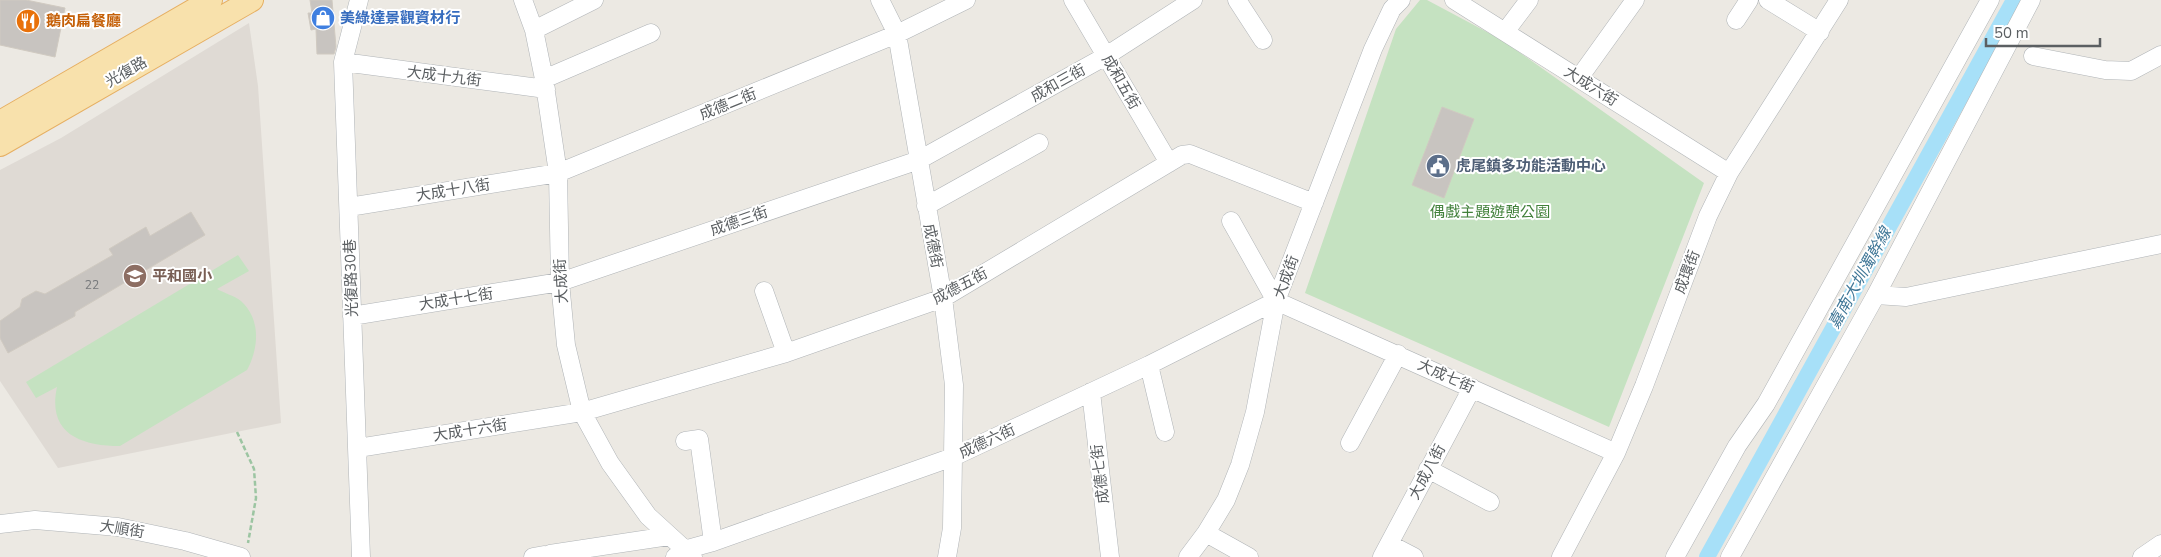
<svg xmlns="http://www.w3.org/2000/svg" width="2161" height="557" font-family="'Nunito Sans','Noto Sans TC',sans-serif">
<style>
.education{fill:#dfdad4}
.green{fill:#c5e2c1}
.lines{fill:none;stroke-linecap:round;stroke-linejoin:round}
.canal{stroke:#a7e0f8;stroke-width:16}
.building{fill:#c8c4c0;stroke:#d0cac1}
.minor-casing{stroke:#b0b4b7;stroke-width:19}
.major-casing{stroke:#e6af62;stroke-width:24}
.path{stroke:#9cc5a2;stroke-width:2.5;stroke-dasharray:5 2.5;stroke-linecap:butt}
.minor{stroke:#fff;stroke-width:18}
.major{stroke:#f8e1ac;stroke-width:22}
.labels{text-anchor:middle;dominant-baseline:central;stroke-width:4;stroke-linejoin:round;paint-order:stroke}
.number-label{font-size:12px;fill:#76787a}
.shop-label{font-size:15px;font-weight:bold;fill:#366cbe;stroke:#fff;text-anchor:start}
.food-label{font-size:15px;font-weight:bold;fill:#c56008;stroke:#fff;text-anchor:start}
.street-label{font-size:15px;fill:#5b5f62;stroke:#fff}
.service-label{font-size:15px;font-weight:bold;fill:#4e5e75;stroke:#fff;text-anchor:start}
.park-label{font-size:15px;fill:#42813b;stroke:#fff}
.education-label{font-size:15px;font-weight:bold;fill:#785e54;stroke:#fff;text-anchor:start}
.water-label{font-size:16px;font-style:italic;fill:#407797;stroke:#fff}
</style>
<rect width="100%" height="100%" fill="#ece9e3"/>
<path class="education" d="M 249,23 L 258,86 L 281,423 L 58,468 L 0,381 L 0,170 L 61,138 Z"/>
<path class="green" d="M 1420,0 L 1427,0 L 1502,40 L 1704,183 L 1609,427 L 1305,293 L 1396,29 Z
M 238,255 L 249,271 L 217,289 C 224,293 235,296 241,301 C 261,319 259,348 247,370 L 120,446 C 80,446 47,433 57,387 L 36,398 L 26,382 Z"/>
<g class="lines">
<path class="canal" d="M 1707,557 L 2014,0"/>
</g>
<path class="building" d="M 0,0 L 26,0 L 65,8 L 55,57 L 0,45 Z
M 310,0 L 332,0 L 336,47 L 334,54 L 317,54 L 316,29 L 311,30 L 308,13 L 312,13 Z
M 1442,107 L 1474,119 L 1444,198 L 1412,185 Z
M 191,212 L 205,235 L 75,312 L 75,316 L 8,353 L 0,338 L 0,321 L 20,307 L 22,299 L 36,291 L 45,294 L 59,286 L 113,255 L 109,249 L 146,227 L 150,236 Z"/>
<g class="lines">
<g class="minor-casing">
<path id="minor" d="M 359,0 L 343,62 L 361,557
M 523,0 L 534,30 L 544,79 L 558,173 L 560,282 L 566,345 L 582,412 L 610,463 L 648,516 L 693,557
M 880,0 L 897,34 L 943,298 L 954,385 L 952,528 L 947,557
M 1073,0 L 1169,163
M 1237,0 L 1263,40
M 1454,0 L 1729,173
M 1768,0 L 1820,32
M 1736,20 L 1749,0
M 534,30 L 594,0
M 1505,32 L 1529,0
M 2033,56 L 2105,70 L 2131,71 L 2161,55
M 343,62 L 546,89
M 1579,78 L 1635,0
M 544,79 L 651,33
M 926,206 L 1039,143
M 349,207 L 558,173 L 897,34 L 966,0
M 1231,221 L 1276,301
M 764,291 L 786,353
M 1876,295 L 1906,297 L 2161,244
M 1276,301 L 1616,453
M 352,316 L 560,282 L 919,160 L 1106,56 L 1193,0
M 1149,365 L 1165,432
M 1091,392 L 1110,557
M 685,441 L 699,439 L 713,542
M 1350,443 L 1398,354
M 358,448 L 582,412 L 786,353 L 943,298 L 1182,155 L 1190,154 L 1314,203
M 1428,469 L 1490,502
M 0,524 L 35,520 L 118,527 L 185,541 L 241,557
M 1206,533 L 1249,557
M 1389,544 L 1414,557
M 550,554 L 669,536
M 533,557 L 544,555
M 675,557 L 684,550 L 713,542 L 953,457 L 1149,365 L 1276,301
M 1188,557 L 1206,533 L 1226,500 L 1240,465 L 1255,412 L 1276,301 L 1373,49 L 1392,9 L 1401,0
M 1382,557 L 1472,388
M 1561,557 L 1616,453 L 1644,386 L 1708,216 L 1729,173 L 1839,0
M 1675,557 L 1737,446 L 1766,404 L 1990,0
M 1730,557 L 1876,295 L 2031,0
M 2142,557 L 2161,544"/>
</g>
<g class="major-casing">
<path id="major" d="M 0,122 L 211,0
M 0,145 L 252,0"/>
</g>
<path class="path" d="M 237,432 L 254,469 L 256,498 L 248,543"/>
<use href="#minor" class="minor"/>
<use href="#major" class="major"/>
</g>
<defs>
<g id="shop-disc" transform="scale(1.25)"><circle r="9.5" fill="#3f7fe0" stroke="#fff"/><path d="M-5-2.5h2.3a2.7 3.5 0 0 1 5.4 0H5L5.5 6h-11ZM-1.5-2.5h3a1.5 2.3 0 0 0-3 0Z" fill="#fff"/></g>
<g id="restaurant-disc" transform="scale(1.25)"><circle r="9.5" fill="#e8710a" stroke="#fff"/><path d="M-5-6h1v4h1v-4h1v4h1v-4h1v5L-1.5 .5V6h-2V.5L-5-1ZM5-6V6H3V1.5H1.5Q1.5-4 5-6Z" fill="#fff"/></g>
<g id="civic-disc" transform="scale(1.25)"><circle r="9.5" fill="#5c6f8a" stroke="#fff"/><path d="M-.6-6.5H3V-4.5H.6V-3L4-1V1h2V6H-6V1h2V-1L-.6-3ZM-1.2 2.5V6h2.4V2.5Z" fill="#fff"/></g>
<g id="school-disc" transform="scale(1.25)"><circle r="9.5" fill="#8d6e63" stroke="#fff"/><path d="M0-5L7-2L0 1L-7-2ZM-4 1L0 2.5L4 1V4Q0 6-4 4Z" fill="#fff"/></g>
</defs>
<g fill-rule="evenodd">
<use href="#shop-disc" x="323" y="18"/>
<use href="#restaurant-disc" x="28" y="21"/>
<use href="#civic-disc" x="1438" y="166"/>
<use href="#school-disc" x="135" y="276"/>
</g>
<g class="labels">
<g class="number-label">
<text x="92" y="285">22</text>
</g>
<g class="shop-label">
<text x="340" y="18">美綠達景觀資材行</text>
</g>
<g class="food-label">
<text x="46" y="21">鵝肉扁餐廳</text>
</g>
<g class="street-label">
<text transform="translate(126 72) rotate(-30)">光復路</text>
<text transform="translate(444 76) rotate(7)">大成十九街</text>
<text transform="translate(1121 82) rotate(60)">成和五街</text>
<text transform="translate(1058 83) rotate(-29)">成和三街</text>
<text transform="translate(1591 86) rotate(32)">大成六街</text>
<text transform="translate(728 104) rotate(-22)">成德二街</text>
<text transform="translate(453 190) rotate(-9)">大成十八街</text>
<text transform="translate(739 221) rotate(-19)">成德三街</text>
<text transform="translate(933 246) rotate(79)">成德街</text>
<text transform="translate(1687 272) rotate(-69)">成環街</text>
<text transform="translate(1286 277) rotate(-70)">大成街</text>
<text transform="translate(351 278) rotate(-92)">光復路30巷</text>
<text transform="translate(561 281) rotate(-93)">大成街</text>
<text transform="translate(960 286) rotate(-28)">成德五街</text>
<text transform="translate(456 299) rotate(-9)">大成十七街</text>
<text transform="translate(1446 376) rotate(24)">大成七街</text>
<text transform="translate(470 430) rotate(-9)">大成十六街</text>
<text transform="translate(987 441) rotate(-25)">成德六街</text>
<text transform="translate(1427 472) rotate(-62)">大成八街</text>
<text transform="translate(1100 474) rotate(-97)">成德七街</text>
<text transform="translate(122 529) rotate(9)">大順街</text>
</g>
<g class="service-label">
<text x="1456" y="166">虎尾鎮多功能活動中心</text>
</g>
<g class="park-label">
<text x="1490" y="212">偶戲主題遊憩公園</text>
</g>
<g class="education-label">
<text x="152" y="276">平和國小</text>
</g>
<g class="water-label">
<text transform="translate(1860 278) rotate(-61)">嘉南大圳濁幹線</text>
</g>
</g>
<path d="M1986 38v8h114v-8" fill="none" stroke="#5b5f62" stroke-width="2.5"/>
<text x="1994" y="38" font-size="15" fill="#5b5f62" stroke="#ffffff" stroke-width="4" paint-order="stroke">50 m</text>
</svg>
